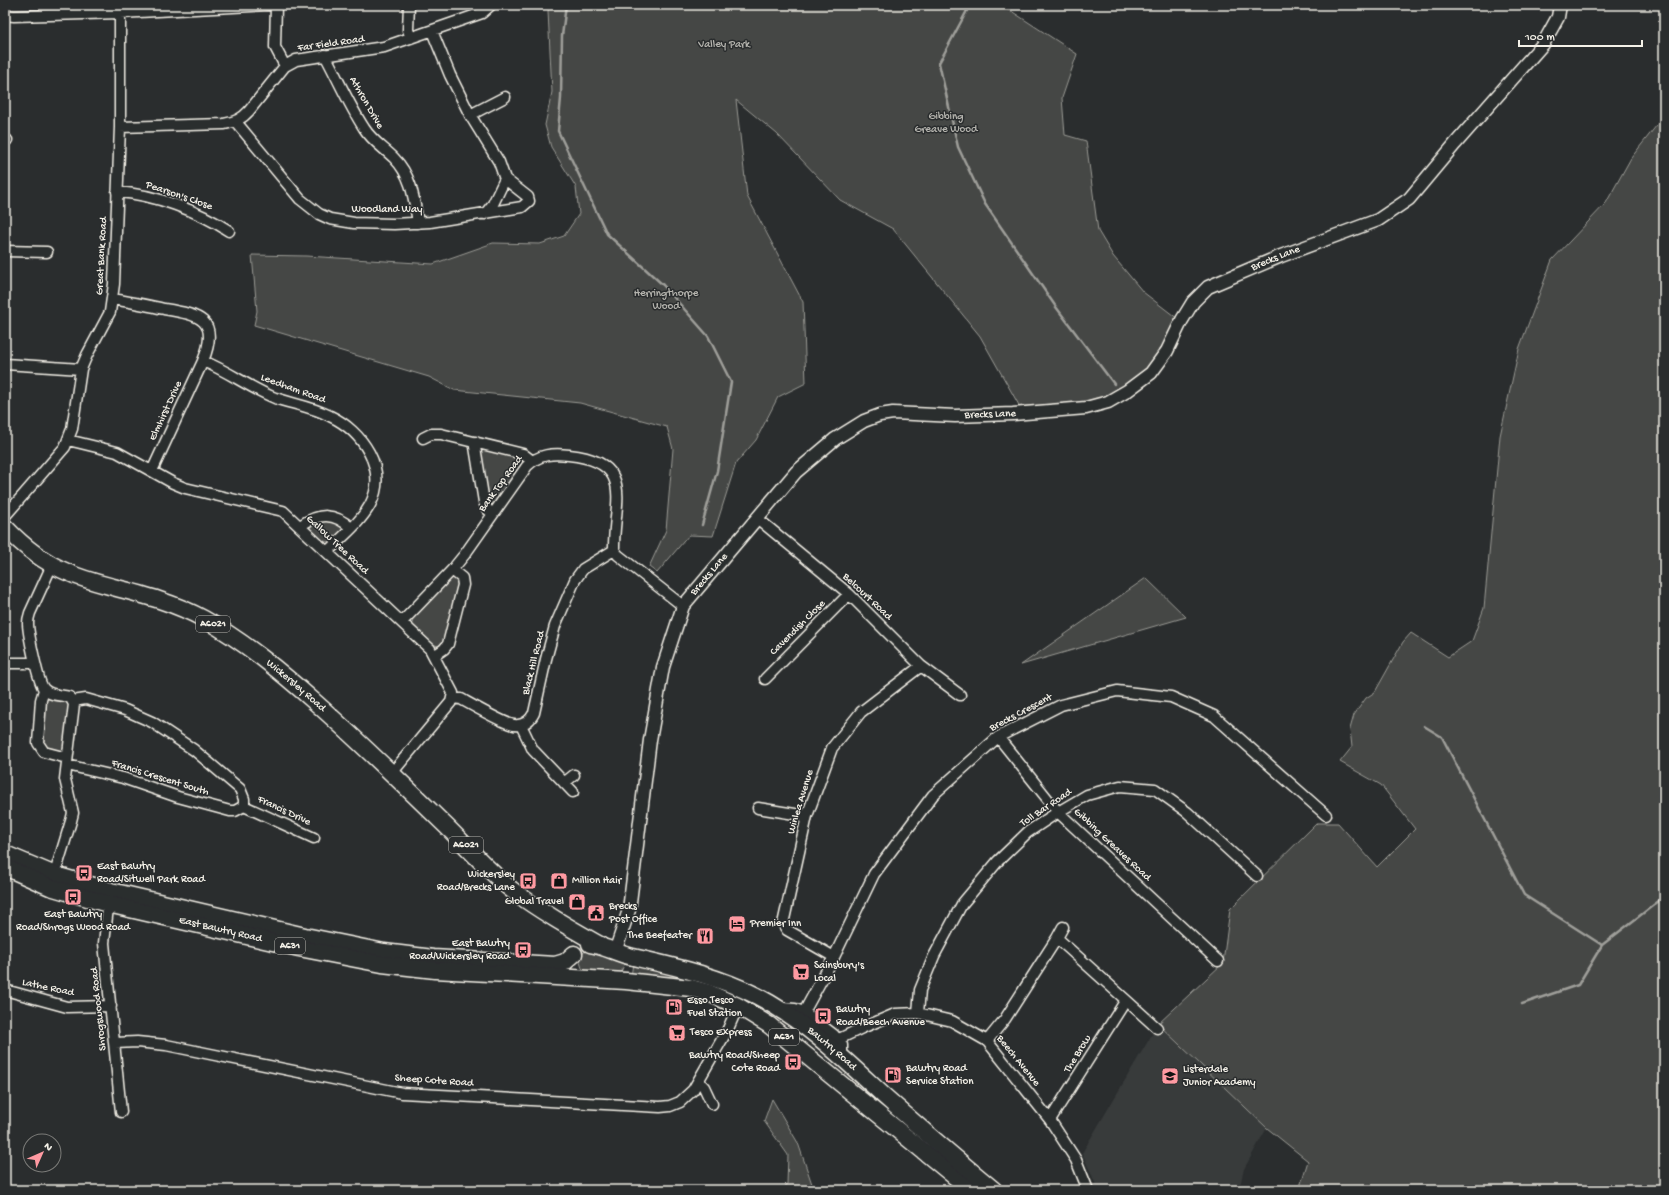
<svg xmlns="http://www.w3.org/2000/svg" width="1669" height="1195" font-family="'Gochi Hand',sans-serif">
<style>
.built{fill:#373a3a}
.green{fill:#444645;stroke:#9c9c96}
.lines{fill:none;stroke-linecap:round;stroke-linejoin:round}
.stream{stroke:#9f9f9a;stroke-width:2.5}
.minor-casing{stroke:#f4f1e8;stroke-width:13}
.tertiary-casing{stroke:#f4f1e8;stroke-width:15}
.primary-casing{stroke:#f4f1e8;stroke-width:19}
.minor{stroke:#2a2d2e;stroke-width:10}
.tertiary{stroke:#2a2d2e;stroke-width:12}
.primary{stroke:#2a2d2e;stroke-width:16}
.labels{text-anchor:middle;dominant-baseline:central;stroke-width:3;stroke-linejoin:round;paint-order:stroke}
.shield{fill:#2a2d2e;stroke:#b7b6b0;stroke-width:1}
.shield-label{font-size:10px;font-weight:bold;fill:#f4f1e8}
.street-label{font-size:11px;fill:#f4f1e8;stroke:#2a2d2e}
.park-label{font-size:11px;fill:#b6b5af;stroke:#2a2d2e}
.poi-label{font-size:11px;fill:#f4f1e8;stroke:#2a2d2e;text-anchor:start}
</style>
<rect width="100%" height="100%" fill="#2a2d2e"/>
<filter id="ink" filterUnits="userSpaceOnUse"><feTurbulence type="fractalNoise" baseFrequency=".025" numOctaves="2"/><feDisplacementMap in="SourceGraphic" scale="8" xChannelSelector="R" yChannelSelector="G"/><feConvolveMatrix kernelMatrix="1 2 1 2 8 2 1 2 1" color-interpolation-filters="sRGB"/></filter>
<g filter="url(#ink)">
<path class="built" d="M 1158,1024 L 1267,1128 L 1244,1169 L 1239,1190 L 1095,1190 L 1093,1187 L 1096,1185 L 1082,1153 Z"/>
<path class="green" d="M 550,5 L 1002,5 L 1077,54 L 1062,98 L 1065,135 L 1086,141 L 1098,231 L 1113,256 L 1143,292 L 1178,319 C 1174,328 1170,338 1165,346 C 1145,375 1113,400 1078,405 C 1059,407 1039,404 1020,407 L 980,336 L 893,229 L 840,200 L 777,134 L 736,100 L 747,196 L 803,302 L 806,383 L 778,397 L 756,440 L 736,463 L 713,536 L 689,535 L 657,573 L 649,567 L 666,530 L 673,449 L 667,427 L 580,403 L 454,390 L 429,377 L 254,325 L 257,311 L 252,255 L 306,256 L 433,264 L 493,243 L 540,244 L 564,236 L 579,214 L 576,187 L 551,147 L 545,125 L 552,92 L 548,11 Z
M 1664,116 L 1664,1190 L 1299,1190 L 1308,1161 L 1267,1128 L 1158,1024 L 1223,963 L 1230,909 L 1317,823 L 1338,823 L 1377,867 L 1415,829 L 1381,785 L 1340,762 L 1352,747 L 1350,729 L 1354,715 L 1366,698 L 1375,692 L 1403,642 L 1411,633 L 1448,657 L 1472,641 L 1484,608 L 1500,436 L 1519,349 L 1552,260 L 1606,203 L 1631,158 Z
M 483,448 L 521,459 L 524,464 L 493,506 L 490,505 L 479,453 Z
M 335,520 L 344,528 C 343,533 339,535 336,538 C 326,548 317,536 310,529 L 310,525 L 313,522 Z
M 451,577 L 455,577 L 459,580 L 444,641 L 438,646 L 433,644 L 413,625 L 412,618 Z
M 1146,578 L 1186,617 L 1021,665 Z
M 49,697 L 68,701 L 70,704 L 65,749 L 63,752 L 46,750 L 42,744 L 45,700 Z
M 592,949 L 621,960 L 624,965 L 621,972 L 616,975 L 585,971 L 582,968 L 579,959 L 584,952 Z
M 633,963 L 663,968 L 753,1001 L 750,1007 L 631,977 Z
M 772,1099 L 798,1143 L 814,1190 L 783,1190 L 787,1184 L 788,1155 L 764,1121 Z"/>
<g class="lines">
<path class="stream" d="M 566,5 L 562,36 L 561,98 L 558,131 L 607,234 L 663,285 L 708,336 L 731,382 L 717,471 L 702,525
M 970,5 L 939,63 L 958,147 L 985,204 L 1056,307 L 1114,384
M 1424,726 L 1442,737 L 1524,895 L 1602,945
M 1522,1004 L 1578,985 L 1602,945 L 1664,897"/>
<g class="minor-casing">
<path id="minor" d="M 276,5 L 275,47 L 285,66
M 409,5 L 408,30 L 411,38
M 5,15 L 14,16 L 120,13 L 269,5
M 325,55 C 338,79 349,105 364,128 C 372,141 384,148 394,158 C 412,176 414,199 418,223
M 470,115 L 505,97
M 236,122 L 300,199 L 319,214 L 330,219 L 354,223 L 394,224 L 430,222 L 522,207 L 529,201 L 528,197 L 505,179 L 499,162 L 470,115 L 450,75 L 432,31
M 120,127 L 224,124 C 235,122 242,119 249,111 L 285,66 L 296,60 L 384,47 L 482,13 L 491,5
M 5,140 L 7,140
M 117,192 C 153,194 199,211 229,231
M 485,214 L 493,204 L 505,179
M 5,251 L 47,252
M 113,299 C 130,302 147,305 164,309 C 200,315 220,319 203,361 C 228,371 250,388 275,398 C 293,404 313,407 330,416 C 362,431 389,469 370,505 C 360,523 342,537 327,552
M 5,364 L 81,369
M 423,438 L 431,434 L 441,434 L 523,454 L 532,461
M 68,440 L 117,452 L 173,483 L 185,488 L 283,511 L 430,649 L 453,693 L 451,702 L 392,773
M 476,442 L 475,447 L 484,502 L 487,509 L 493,514
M 152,471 L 203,361
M 5,516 L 65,447 L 72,429 L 81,369 L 87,355 L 110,312 L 114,284 L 120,127 L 120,13
M 757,518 L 849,594 L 921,666 L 960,695
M 300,526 C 319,513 334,512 351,528
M 52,565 L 30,613 C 29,616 28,619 28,623 C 28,632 38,683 44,689 C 50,696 62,695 70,697 L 74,704 L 65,779 L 73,813 L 71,821 L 53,880
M 402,622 L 452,570 L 465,554 L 527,466 C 539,454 553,453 569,455 C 637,462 613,503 614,550 L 618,555 L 683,606
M 434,656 L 444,649 L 448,644 L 463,585 L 462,578 L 452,570
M 5,663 L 35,663
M 765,679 L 849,594
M 44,690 L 41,700 L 38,743 L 44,752 L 67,758
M 453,698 L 461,699 C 472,705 505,724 514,725 C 523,726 530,721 534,713 L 546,659 L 555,626 L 575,580 L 583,569 L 614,550
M 73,701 L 86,699 L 125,710 L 152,722 L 194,750 L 240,789 L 244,799 L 244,806
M 521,725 L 533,750 L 573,792
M 998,737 L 1058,812 L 1218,961
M 67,765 L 123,778 L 178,797 L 230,811 L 235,811 L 244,806
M 564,783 L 574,775
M 244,806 L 314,838
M 758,808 L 807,816
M 109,899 L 104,943 L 121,1112
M 1057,938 L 1063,927
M 834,957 L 787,930 L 783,924 L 807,816 L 832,748 L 861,712 L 921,666
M 5,990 L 67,1007 L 111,1006
M 1126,1000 L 1157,1028
M 781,1008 L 795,1009 L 804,1012 L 834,1035 L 842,1045 L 842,1058
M 804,1012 L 834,957 L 874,874 L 933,795 L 998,737 L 1061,705 L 1117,691 L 1171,697 L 1214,716 L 1326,815
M 918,1013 L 920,990 L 934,956 L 962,904 L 998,861 L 1028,832 L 1058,812 L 1087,795 L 1120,786 L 1155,789 L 1187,812 L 1257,876
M 839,1039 L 862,1028 L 895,1014 L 918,1013 L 952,1021 L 987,1041 L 1050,1120 L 1076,1160 L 1088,1190
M 987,1041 L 1005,1019 L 1057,938 L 1126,1000 L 1050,1120
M 115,1043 L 137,1042 L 166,1045 L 402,1093 L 660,1107 L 670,1106 L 680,1102 L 693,1090 L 728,1029 L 738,1006
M 699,1082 L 704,1087 L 712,1104"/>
</g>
<g class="tertiary-casing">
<g id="tertiary">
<path id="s1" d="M 615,952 L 629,910 L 650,740 L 663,667 L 683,606 L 796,472 L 835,439 L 864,421 L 880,415 L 893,413 L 955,416 L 1013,414 L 1086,408 L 1108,402 L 1127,391 L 1151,373 L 1167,351 L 1182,320 L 1193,302 L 1208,287 L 1281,256 L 1378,220 L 1409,199 L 1455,144 L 1543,44 L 1558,17 L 1560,5"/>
</g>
</g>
<g class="primary-casing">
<g id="primary">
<path id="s2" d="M 5,527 C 23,546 43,562 67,572 C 82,579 98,583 113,587 C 144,595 175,603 204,619 C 245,642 281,672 316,703 C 360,742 401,782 443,823 C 466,845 487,870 512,890 C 540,911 570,928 600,945"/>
<path d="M 5,854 L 55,875 L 111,891 L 305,936 L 384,952 L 433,958 L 555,965 L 565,962 L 574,954"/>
<path id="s3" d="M 5,867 L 50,887 L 108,904 L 299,948 L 382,964 L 435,970 L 626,981 L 691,988 L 709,993 L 738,1006 L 769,1025 L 971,1190"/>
<path id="s4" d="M 590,944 C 605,946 618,954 633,957 C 676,967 718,976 757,996 C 805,1021 844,1059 883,1095 C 919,1127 956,1159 994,1190"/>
</g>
</g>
<use href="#minor" class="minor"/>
<use href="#tertiary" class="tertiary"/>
<use href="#primary" class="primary"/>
</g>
</g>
<defs>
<g id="bus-square" transform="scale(0.9)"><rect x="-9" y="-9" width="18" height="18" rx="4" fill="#ff9aa2" stroke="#2a2d2e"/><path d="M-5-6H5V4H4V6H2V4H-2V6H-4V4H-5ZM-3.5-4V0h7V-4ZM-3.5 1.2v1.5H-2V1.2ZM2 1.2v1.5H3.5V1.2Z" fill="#111"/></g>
<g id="shop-square" transform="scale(0.9)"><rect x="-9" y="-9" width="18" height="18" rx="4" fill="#ff9aa2" stroke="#2a2d2e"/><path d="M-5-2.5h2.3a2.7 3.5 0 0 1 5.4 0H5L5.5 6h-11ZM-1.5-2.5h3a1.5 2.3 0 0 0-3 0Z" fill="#111"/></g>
<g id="civic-square" transform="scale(0.9)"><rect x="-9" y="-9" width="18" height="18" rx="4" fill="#ff9aa2" stroke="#2a2d2e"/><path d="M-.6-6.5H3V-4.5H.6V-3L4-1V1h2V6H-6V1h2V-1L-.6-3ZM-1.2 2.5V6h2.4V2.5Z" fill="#111"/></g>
<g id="hotel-square" transform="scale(0.9)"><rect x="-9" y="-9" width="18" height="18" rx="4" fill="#ff9aa2" stroke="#2a2d2e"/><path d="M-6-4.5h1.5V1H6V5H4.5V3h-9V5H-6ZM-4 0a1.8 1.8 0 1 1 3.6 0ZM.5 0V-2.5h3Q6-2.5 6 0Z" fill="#111"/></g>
<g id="restaurant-square" transform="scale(0.9)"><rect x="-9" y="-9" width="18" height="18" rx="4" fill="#ff9aa2" stroke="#2a2d2e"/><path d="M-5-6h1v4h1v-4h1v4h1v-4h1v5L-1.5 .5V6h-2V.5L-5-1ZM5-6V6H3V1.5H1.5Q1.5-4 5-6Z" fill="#111"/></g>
<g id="supermarket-square" transform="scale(0.9)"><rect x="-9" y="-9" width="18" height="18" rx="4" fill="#ff9aa2" stroke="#2a2d2e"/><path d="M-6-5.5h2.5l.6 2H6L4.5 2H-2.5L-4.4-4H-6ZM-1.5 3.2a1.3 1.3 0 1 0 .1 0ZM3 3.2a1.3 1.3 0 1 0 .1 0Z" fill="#111"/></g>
<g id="fuel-square" transform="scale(0.9)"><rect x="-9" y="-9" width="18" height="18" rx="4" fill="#ff9aa2" stroke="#2a2d2e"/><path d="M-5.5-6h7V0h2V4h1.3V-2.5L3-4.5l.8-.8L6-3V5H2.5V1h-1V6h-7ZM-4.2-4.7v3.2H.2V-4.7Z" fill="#111"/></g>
<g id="school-square" transform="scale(0.9)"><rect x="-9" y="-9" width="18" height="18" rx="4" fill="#ff9aa2" stroke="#2a2d2e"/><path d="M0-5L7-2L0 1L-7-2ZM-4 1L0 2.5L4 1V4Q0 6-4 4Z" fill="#111"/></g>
</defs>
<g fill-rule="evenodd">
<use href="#bus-square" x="84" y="873"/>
<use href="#bus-square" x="528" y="881"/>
<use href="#shop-square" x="559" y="881"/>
<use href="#bus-square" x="73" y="897"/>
<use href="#shop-square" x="577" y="902"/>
<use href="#civic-square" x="596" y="913"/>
<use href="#hotel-square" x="737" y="924"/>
<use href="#restaurant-square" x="705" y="936"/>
<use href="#bus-square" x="523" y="950"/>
<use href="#supermarket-square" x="801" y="972"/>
<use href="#fuel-square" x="674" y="1007"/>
<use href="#bus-square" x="823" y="1016"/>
<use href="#supermarket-square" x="677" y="1033"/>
<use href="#bus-square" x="793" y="1062"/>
<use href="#fuel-square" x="893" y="1075"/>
<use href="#school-square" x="1170" y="1076"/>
</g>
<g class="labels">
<g class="shield">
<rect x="196" y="616" width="34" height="16" rx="3"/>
<rect x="449" y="837" width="34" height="16" rx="3"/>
<rect x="275" y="938" width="30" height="16" rx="3"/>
<rect x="769" y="1029" width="30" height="16" rx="3"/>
</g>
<g class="shield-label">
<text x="213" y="624">A6021</text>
<text x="466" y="845">A6021</text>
<text x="290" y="946">A631</text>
<text x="784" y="1037">A631</text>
</g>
<g class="street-label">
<text transform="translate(331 44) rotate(-8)">Far Field Road</text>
<text transform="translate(366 103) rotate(60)">Athron Drive</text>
<text transform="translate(179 196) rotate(19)">Pearson's Close</text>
<text x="387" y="210">Woodland Way</text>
<text transform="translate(102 256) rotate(-87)">Great Bank Road</text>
<text stroke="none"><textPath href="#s1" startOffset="1090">Brecks Lane</textPath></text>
<text transform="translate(293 389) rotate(20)">Leedham Road</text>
<text transform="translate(166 411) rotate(-65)">Elmhirst Drive</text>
<text stroke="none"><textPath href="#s1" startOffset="742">Brecks Lane</textPath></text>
<text transform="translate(501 484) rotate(-54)">Bank Top Road</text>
<text transform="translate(337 545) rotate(43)">Gallow Tree Road</text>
<text stroke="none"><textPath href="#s1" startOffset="395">Brecks Lane</textPath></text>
<text transform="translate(867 597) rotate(43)">Belcourt Road</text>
<text transform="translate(798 628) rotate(-45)">Cavendish Close</text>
<text transform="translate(534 663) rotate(-76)">Black Hill Road</text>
<text stroke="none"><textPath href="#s2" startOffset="336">Wickersley Road</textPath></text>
<text transform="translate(1021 713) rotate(-28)">Brecks Crescent</text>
<text transform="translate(160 778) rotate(17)">Francis Crescent South</text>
<text transform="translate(801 802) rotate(-73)">Winlea Avenue</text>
<text transform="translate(1046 808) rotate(-34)">Toll Bar Road</text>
<text transform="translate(284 811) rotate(25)">Francis Drive</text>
<text transform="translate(1112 845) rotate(43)">Gibbing Greaves Road</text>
<text stroke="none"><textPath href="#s3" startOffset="225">East Bawtry Road</textPath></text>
<text transform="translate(48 988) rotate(12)">Lathe Road</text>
<text transform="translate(99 1009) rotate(-96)">Shrogswood Road</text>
<text stroke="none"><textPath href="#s4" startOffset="267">Bawtry Road</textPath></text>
<text transform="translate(1078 1054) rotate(-58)">The Brow</text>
<text transform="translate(1018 1061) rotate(51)">Beech Avenue</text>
<text transform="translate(434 1081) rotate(4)">Sheep Cote Road</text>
</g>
<g class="park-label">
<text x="724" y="45">Valley Park</text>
<text x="946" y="117">Gibbing<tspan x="946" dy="13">Greave Wood</tspan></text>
<text x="666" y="294">Herringthorpe<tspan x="666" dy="13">Wood</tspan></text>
</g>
<g class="poi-label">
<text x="97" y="867">East Bawtry<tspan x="97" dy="13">Road/Sitwell Park Road</tspan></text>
<text x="515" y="875" text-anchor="end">Wickersley<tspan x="515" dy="13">Road/Brecks Lane</tspan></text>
<text x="572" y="881">Million Hair</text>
<text x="564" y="902" text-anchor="end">Global Travel</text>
<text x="609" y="907">Brecks<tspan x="609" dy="13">Post Office</tspan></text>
<text x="73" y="915" text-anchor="middle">East Bawtry<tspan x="73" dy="13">Road/Shrogs Wood Road</tspan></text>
<text x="750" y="924">Premier Inn</text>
<text x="692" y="936" text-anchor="end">The Beefeater</text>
<text x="510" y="944" text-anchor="end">East Bawtry<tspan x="510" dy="13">Road/Wickersley Road</tspan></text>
<text x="814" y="966">Sainsbury's<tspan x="814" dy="13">Local</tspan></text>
<text x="687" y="1001">Esso Tesco<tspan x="687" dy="13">Fuel Station</tspan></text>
<text x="836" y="1010">Bawtry<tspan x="836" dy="13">Road/Beech Avenue</tspan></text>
<text x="690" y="1033">Tesco Express</text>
<text x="780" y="1056" text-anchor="end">Bawtry Road/Sheep<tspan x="780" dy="13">Cote Road</tspan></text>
<text x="906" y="1069">Bawtry Road<tspan x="906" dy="13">Service Station</tspan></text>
<text x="1183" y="1070">Listerdale<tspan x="1183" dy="13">Junior Academy</tspan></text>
</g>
</g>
<rect width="1669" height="1195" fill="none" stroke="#2a2d2e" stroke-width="20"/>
<rect x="10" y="10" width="1649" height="1175" fill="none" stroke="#f4f1e8" stroke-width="1.5" filter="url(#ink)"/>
<g transform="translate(42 1153) rotate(45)"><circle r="19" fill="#2a2d2e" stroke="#7b7b78"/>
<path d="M0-3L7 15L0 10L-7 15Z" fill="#ff9aa2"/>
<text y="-6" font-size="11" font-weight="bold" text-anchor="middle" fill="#f4f1e8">N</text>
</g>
<path d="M1519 40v6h123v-6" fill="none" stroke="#f4f1e8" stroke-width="2"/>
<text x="1525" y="40" font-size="12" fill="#f4f1e8" stroke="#2a2d2e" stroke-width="3" paint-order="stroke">100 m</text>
</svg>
